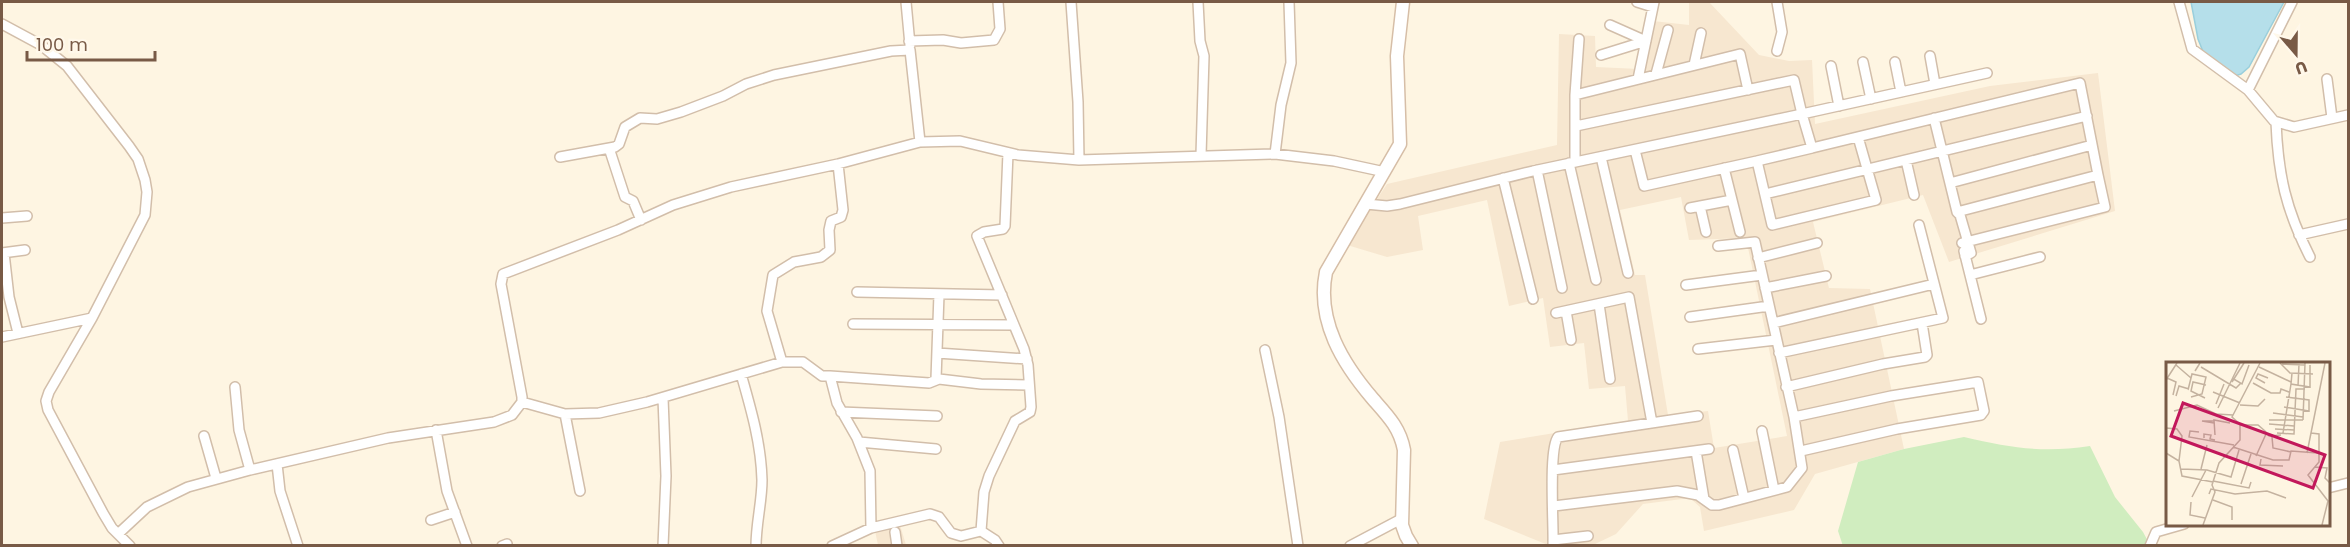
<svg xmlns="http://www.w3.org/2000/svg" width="2350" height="547" font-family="Poppins,sans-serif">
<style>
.residential{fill:#f7e7d0;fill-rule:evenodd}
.green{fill:#d0edbf}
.water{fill:#b5dfea;stroke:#9acfdc;stroke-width:1.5}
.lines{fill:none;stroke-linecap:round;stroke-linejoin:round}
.street-casing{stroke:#d2beaa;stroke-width:12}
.secondary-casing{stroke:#d6bea7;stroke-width:15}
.street{stroke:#fff;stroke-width:9}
.secondary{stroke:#fff;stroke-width:12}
.inset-road{fill:none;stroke:#c4b29f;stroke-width:1.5}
.view{fill:#c2185b;fill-opacity:0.15;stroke:#c2185b;stroke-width:3}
.inset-edge{fill:none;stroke:#785a46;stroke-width:3}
</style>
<rect width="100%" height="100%" fill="#fef5e2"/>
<path class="residential" d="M 1689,2 L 1709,2 L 1759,55 L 1789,61 L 1812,60 L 1815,124 L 1990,86 L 2098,73 L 2115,211 L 1949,262 L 1923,195 L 1813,222 L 1829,288 L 1870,289 L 1904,449 L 1815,474 L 1794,510 L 1704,531 L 1700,507 L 1690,498 L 1643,504 L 1616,534 L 1593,545 L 1548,545 L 1484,519 L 1500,442 L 1628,421 L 1625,386 L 1589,389 L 1584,343 L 1550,347 L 1543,298 L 1509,306 L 1487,200 L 1418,216 L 1423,250 L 1387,257 L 1347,245 L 1387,184 L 1557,145 L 1559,34 L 1595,36 L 1596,67 L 1639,69 L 1653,21 L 1689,25 ZM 1681,197 L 1689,240 L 1746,238 L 1787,436 L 1714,448 L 1708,411 L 1668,415 L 1645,275 L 1635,275 L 1620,210 Z
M 900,525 L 906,545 L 878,545 L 875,531 Z"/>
<path class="green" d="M 1964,437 C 2011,448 2043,453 2090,446 L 2115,497 L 2143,532 L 2150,545 L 1843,546 L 1838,531 L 1858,462 L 1904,449 Z"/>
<path class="water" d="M 2191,2 L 2284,2 L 2249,67 L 2241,74 L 2235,76 L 2204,54 L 2198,39 Z"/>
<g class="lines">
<g class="street-casing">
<path id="street" d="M 906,2 L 910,45
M 1071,2 L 1078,102 L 1079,160
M 1198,2 L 1200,41 L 1204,56 L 1201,155
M 1637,2 L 1653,7
M 1777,2 L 1782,32 L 1777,51
M 2179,2 L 2192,49 L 2248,90 L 2274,121 L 2294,127 L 2348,115
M 2,24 L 41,45 L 67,66 L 129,146 L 138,159 L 145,180 L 147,192 L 145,215 L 92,318 L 49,392 L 46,401 L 48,410 L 103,513 L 112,528 L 130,546
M 909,41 L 943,40 L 961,43 L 994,40 L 1000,29 L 998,2
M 1601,55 L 1646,41 L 1610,25
M 1930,56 L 1935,84
M 1863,62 L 1871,99
M 1895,62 L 1901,92
M 1694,65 L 1701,33
M 1831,66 L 1839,106
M 1656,74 L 1668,30
M 1638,79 L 1654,2
M 2327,79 L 2332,118
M 2248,90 L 2292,2
M 1575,95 L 1740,54 L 1748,90
M 1934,118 L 1957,212 L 1960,215 L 1971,253 L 1965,256
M 2276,122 C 2278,175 2286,210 2310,257
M 1576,126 L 1794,80 L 1802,114 L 1987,73
M 609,148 L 625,197 L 633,201 L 641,220
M 1635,150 L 1644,186 L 1757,161 L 1772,225 L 1876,200 L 1858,137
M 1275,154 L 1281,105 L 1291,63 L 1289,2
M 560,157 L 615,147 L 619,144 L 625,127 L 640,118 L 657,119 L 681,112 L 723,96 L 746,84 L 774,75 L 891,51 L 910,50 L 920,142
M 1601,157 L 1628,273
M 1906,160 L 1914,195
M 1575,161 L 1575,95 L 1579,39
M 1757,161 L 1812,148
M 1569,163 L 1596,280
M 1724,168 L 1740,232
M 1537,170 L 1562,288
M 1503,178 L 1533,299
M 1950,183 L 2092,145
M 1765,194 L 2087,116
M 1366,204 L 1387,206 L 1400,204 L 1533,171 L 1802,114 L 1812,148 L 2080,83 L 2098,175 L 1957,212
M 1700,206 L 1706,232
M 1690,208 L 1732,200
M 2,218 L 27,216
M 2299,235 L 2348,224
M 1962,243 L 2105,207 L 2098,175
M 1964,251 L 1981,319
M 2,253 L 25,250
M 4,253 L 9,297 L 18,333
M 1758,258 L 1817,243
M 1970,275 L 2040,257
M 1686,285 L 1762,275
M 1765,288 L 1826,276
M 857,292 L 1002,295
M 1599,304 L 1610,379
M 1566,311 L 1571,340
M 1556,313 L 1629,297 L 1652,423
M 1690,317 L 1769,306
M 1773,323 L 1934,284
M 853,324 L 1014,325
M 2,337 L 92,318
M 1698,349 L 1776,340
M 1265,350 L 1279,417 L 1298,546
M 937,353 L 1027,359
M 1779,353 L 1943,318 L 1919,225
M 782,362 L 767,311 L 773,275 L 794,262 L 821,257 L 830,250 L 829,230 L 831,221 L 841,217 L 843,210 L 838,164
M 741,374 C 751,409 761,443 762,480 C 762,502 756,523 756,546
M 830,376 L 929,383 L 939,379 L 981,384 L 1028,385
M 936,379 L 939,294
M 235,387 L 239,430 L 250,470
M 1786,387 L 1883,364 L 1925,357 L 1927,355 L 1922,323
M 663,398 L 666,476 L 663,546
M 522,402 L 565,414 L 599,413 L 647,402 L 782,362 L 803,362 L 822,376 L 830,376 L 837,403 L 857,438 L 870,471 L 871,528
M 841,412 L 937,416
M 565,414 L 580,491
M 1794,417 L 1891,396 L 1978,382 L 1984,411 L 1981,415 L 1897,429 L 1801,451
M 436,430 L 447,491 L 467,546
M 1762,431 L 1774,490
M 204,436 L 216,478
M 859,442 L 936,449
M 1733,450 L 1744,498
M 1696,451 L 1704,499
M 277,464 L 280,491 L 298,546
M 1553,470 L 1709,449
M 2328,488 L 2348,483
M 1554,506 L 1677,491 L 1698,495 L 1712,505 L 1719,505 L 1787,487 L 1802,468 L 1794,417 L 1755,242 L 1718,246
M 431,520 L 455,512
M 981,531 L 984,492 L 989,476 L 1015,421 L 1030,412 L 1031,407 L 1028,365 L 1024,349 L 977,236 L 984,232 L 1003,229 L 1005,226 L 1008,153
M 895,532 L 897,546
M 118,534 L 147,507 L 188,487 L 250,470 L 388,438 L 494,422 L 512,415 L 522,402 L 522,397 L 501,284 L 503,274 L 618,230 L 673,205 L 731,187 L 838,164 L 920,142 L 960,141 L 1018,155 L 1079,160 L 1275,154 L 1334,161 L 1385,172
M 1553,540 L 1588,536
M 502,546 L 507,544
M 832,546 L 871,528 L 930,514 L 939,517 L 951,533 L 961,536 L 981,531 L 995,540 L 999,546
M 1350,546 L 1403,518
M 1553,546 C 1554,525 1548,449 1558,437 L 1698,416
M 2150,546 L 2156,532 L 2184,524"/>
</g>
<g class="secondary-casing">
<path id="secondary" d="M 1403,2 L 1397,56 L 1400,144 L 1326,272 C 1316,321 1343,364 1373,399 C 1388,416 1400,428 1404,450 L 1402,525 L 1406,536 L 1412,546"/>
</g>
<use href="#street" class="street"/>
<use href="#secondary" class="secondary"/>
</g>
<g transform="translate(2166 362)">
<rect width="164" height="164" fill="#fef5e2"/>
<path class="inset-road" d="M 34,1 L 29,9 L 34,1M 114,1 L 124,11 L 147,12M 116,2 L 139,3M 10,3 L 25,16M 35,5 L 70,26 L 75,21M 93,5 L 125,20M 126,11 L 125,22 L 144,25 L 144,3M 1,16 L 10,20 L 7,33M 66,16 L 76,22 L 83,3M 0,18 L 11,1M 66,20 L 78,1M 87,21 L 105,31 L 114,31 L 115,27 L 123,30M 99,21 L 90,16 L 92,12 L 102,16M 132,24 L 133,2M 22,28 L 26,12 L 40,15 L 36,32 L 25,35M 47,30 L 74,41M 10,34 L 13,24 L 23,27M 39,36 L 25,29 L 27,20 L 40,23M 50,42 L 58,22M 74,43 L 92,44 L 99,37M 118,45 L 143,49 L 143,38 L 120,35M 52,46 L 74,1M 8,49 L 31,43 L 50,52 L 67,53M 107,51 L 137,55M 103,58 L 137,58M 137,58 L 139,1M 48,61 L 36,59 L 48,59M 103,62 L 128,64M 74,63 L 92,63 L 99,69M 0,66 L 11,67 L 16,74 L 13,99M 109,67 L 128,68M 99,69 L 103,74 L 115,73M 33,70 L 24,69 L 23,75 L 68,83M 111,71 L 128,72 L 130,27 L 139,27M 117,71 L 125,22M 145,71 L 153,72 L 153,100 L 142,113 L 162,139 L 156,163M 49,73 L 48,58 L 64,61M 106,75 L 107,86 L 125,90M 38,76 L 38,72 L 45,73 L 44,77 L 49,78M 67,85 L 107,98 L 123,98 L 125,89 L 152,91M 0,91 L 13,99 L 16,114 L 47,120M 141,91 L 159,1M 90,94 L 100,72M 95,97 L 94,103 L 117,104M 149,105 L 161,106 L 159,116 L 164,121M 15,107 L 41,108 L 65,115 L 73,88M 35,107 L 41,83M 47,119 L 83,126 L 85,120M 75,122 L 85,92M 43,132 L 45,127 L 69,132 L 101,129 L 120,136M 26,135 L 40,108M 47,138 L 66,145 L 66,158M 25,140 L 24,153 L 39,156M 37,163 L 49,130 L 46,123 L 53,101 L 74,78 L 74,62 L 66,55 L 94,1"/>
<path class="view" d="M 17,41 L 159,93 L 147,126 L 5,74 Z"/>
<rect width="164" height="164" class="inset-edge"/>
</g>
<rect width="2350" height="547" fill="none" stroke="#785a46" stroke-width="6"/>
<g transform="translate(2296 54) rotate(160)" stroke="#fff8ea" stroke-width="4.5" paint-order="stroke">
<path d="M0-4.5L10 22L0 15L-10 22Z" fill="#785a46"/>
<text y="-9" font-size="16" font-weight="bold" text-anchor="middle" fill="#785a46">U</text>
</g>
<path d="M27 51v9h128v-9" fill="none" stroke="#785a46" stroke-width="3"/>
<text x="36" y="51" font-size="18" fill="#785a46" stroke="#fff8ea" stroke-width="4.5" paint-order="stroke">100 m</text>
</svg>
